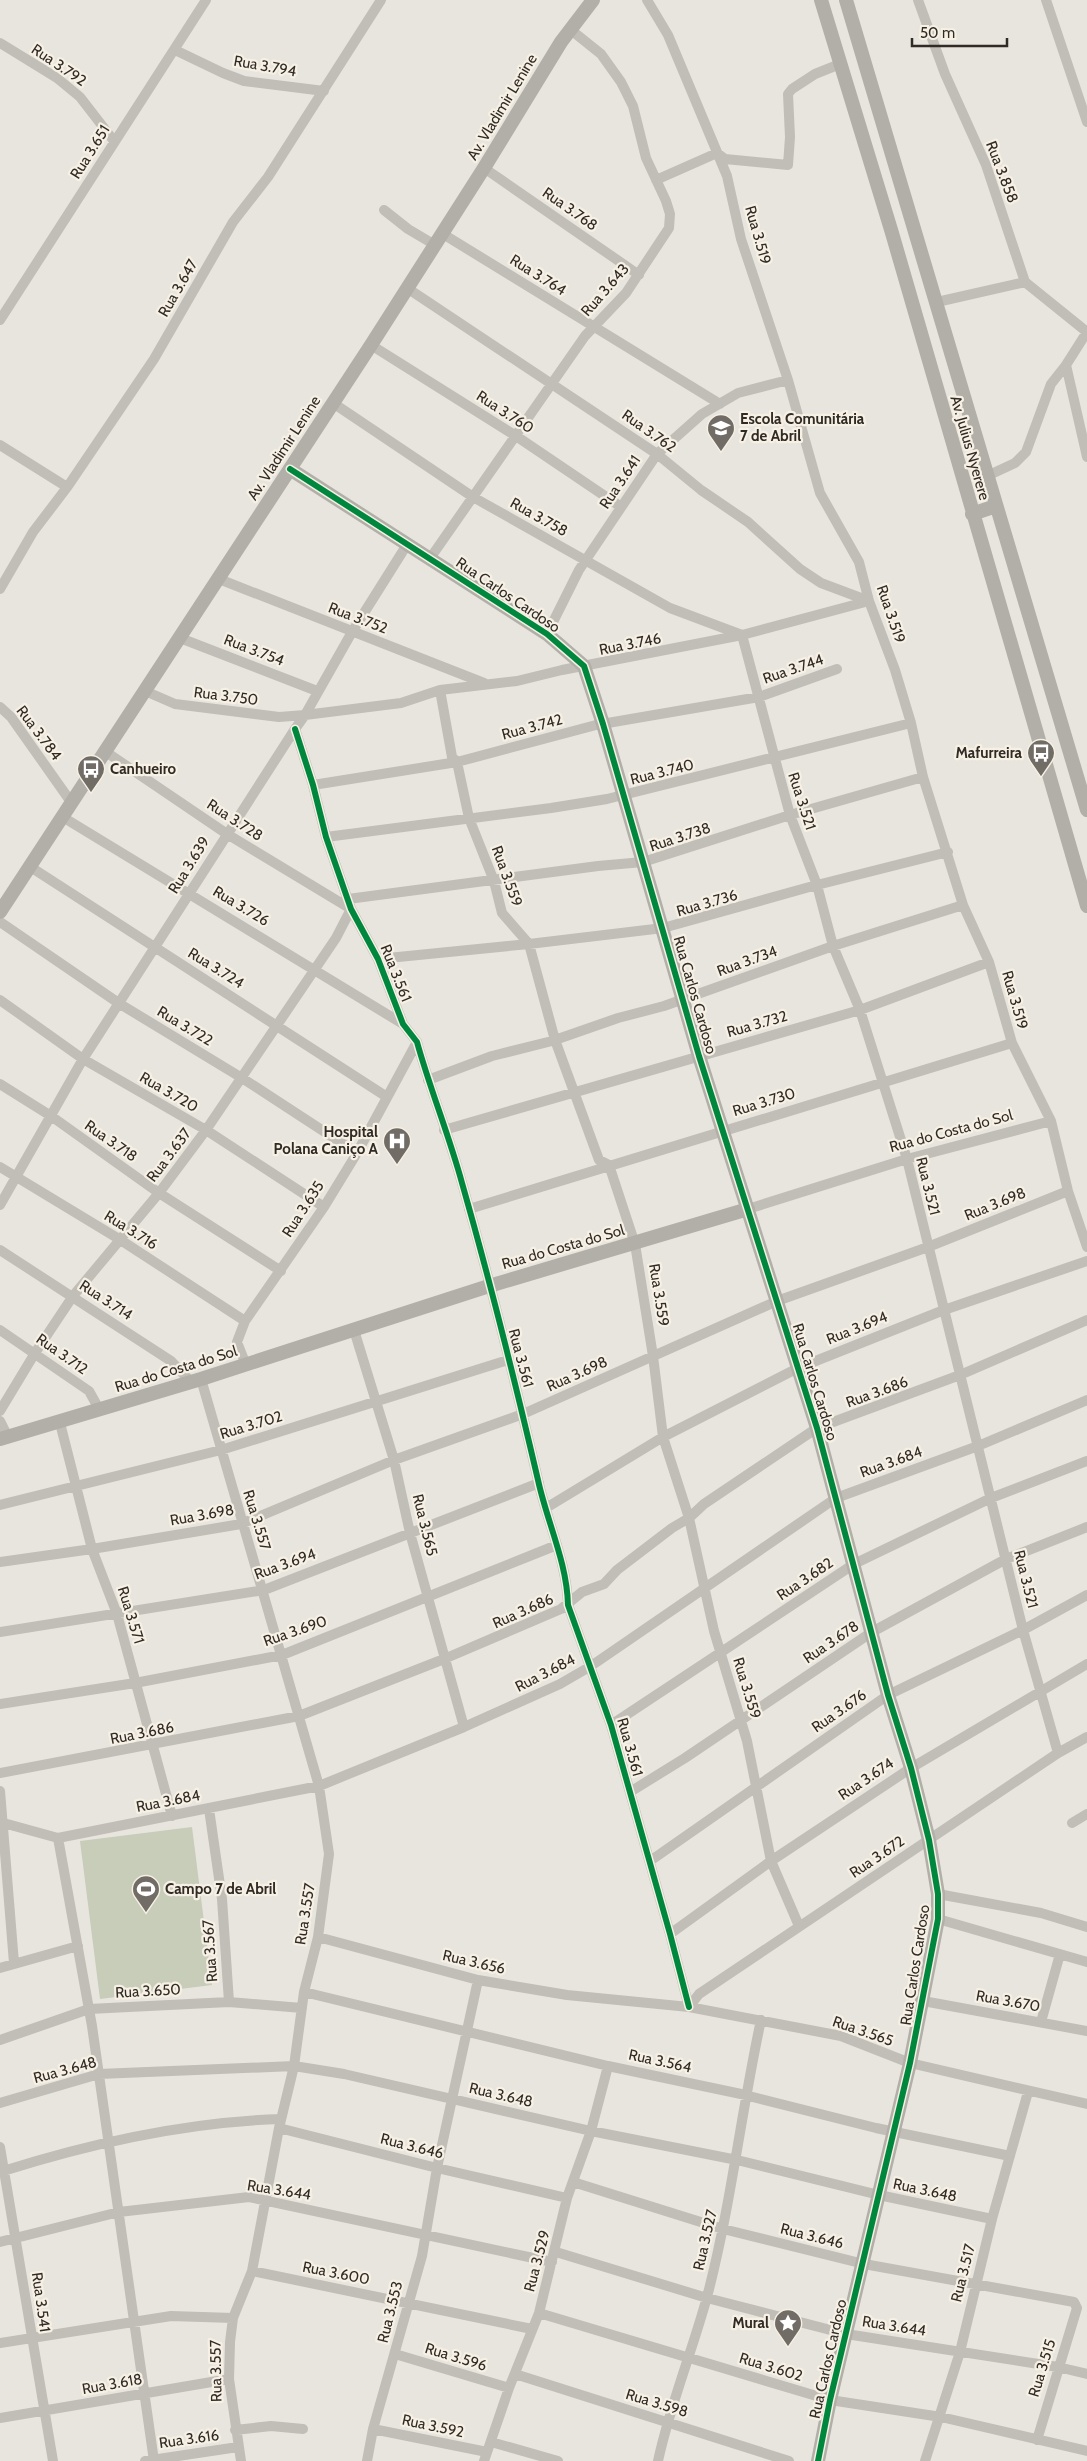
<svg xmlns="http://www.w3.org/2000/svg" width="1087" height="2461" font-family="Cabin,sans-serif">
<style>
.green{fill:#c7cdb9}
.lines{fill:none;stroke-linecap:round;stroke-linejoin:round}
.street{stroke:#c1bdb7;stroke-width:10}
.secondary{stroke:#b2aea8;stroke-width:14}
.cycleway-casing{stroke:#f6f0e5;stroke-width:9}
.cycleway{stroke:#00873e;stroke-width:6}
.labels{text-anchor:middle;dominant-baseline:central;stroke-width:4.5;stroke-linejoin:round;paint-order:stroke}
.street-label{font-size:15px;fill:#312b26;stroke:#f6f0e5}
.poi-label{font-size:15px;font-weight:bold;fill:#312b26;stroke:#f6f0e5;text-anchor:start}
</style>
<rect width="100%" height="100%" fill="#e8e5de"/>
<path class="green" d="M 192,1827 L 212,1985 L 100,1999 L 80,1841 Z"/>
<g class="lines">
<path class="street" d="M 647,0 L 668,35 L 727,176 L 741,239 L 788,380 L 820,493 L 859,562 L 869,601 L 895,670 L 911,723 L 923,777 L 963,905 L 989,962 L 1012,1043 L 1051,1121 L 1068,1191 L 1087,1247
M 918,0 L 945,74 L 986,165 L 1025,282 L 1087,332 L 1066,365 L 1051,384 L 1026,452 L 1015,463 L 987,476
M 1046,0 L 1087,122
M 0,43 L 57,78 L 80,97 L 114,141
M 175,50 L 223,73 L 244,81 L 324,91
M 484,168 L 639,275
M 656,180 L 717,153 L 725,159 L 788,165 L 790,137 L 788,94 L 792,89 L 815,74 L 840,64
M 384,210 L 408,229 L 435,245
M 443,234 L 720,404
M 407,288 L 657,454 L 701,490 L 748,522 L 800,569 L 821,583 L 869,601
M 937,302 L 1025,282
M 0,320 L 206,0
M 371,345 L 516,436 L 621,507
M 1066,365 L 1087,457
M 333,403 L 473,497 L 670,608 L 742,635 L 790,815 L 817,885 L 833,946 L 860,1010 L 907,1159 L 1023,1630 L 1058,1753
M 0,445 L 67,487
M 431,557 L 585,336 L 626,293 L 669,228 L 670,214 L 666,201 L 646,158 L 633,106 L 621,82 L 601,54 L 571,30
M 219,579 L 484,683
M 0,589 L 33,532 L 68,486 L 154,359 L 233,222 L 268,177 L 381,0
M 547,634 L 579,570 L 657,454 L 702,414 L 738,393 L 788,380
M 180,638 L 317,691
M 440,690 L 452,757 L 457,762 L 469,818 L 494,881 L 502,913 L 529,944 L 555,1040 L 599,1160 L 609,1165 L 635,1244 L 653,1356 L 663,1437 L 689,1518 L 714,1631 L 747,1741 L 771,1861 L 799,1926
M 145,691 L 175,704 L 279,717 L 305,715 L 401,703 L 440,690 L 517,681 L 562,670 L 742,635 L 869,601
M 0,707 L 11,717 L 71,802
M 295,729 L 313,785 L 326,837 L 351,909 L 378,959 L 403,1024 L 417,1042 C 430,1089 449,1135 462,1183 C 490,1281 515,1381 538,1480 C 547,1522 567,1562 568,1605 L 611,1725 L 670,1934 L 689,2007
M 313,785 L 457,762 L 596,725 L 759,697 L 837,669
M 61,816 L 403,1024
M 326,837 L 551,808 L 607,799 L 911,723
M 29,866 L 387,1097
M 348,899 L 598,866 L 643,862 L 790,815 L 923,777
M 0,922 L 120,1004 L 242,1078 L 357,1153
M 378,959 L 529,944 L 663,928 L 813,886 L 948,852
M 0,1000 L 83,1059 L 206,1130 L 324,1207
M 428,1080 L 492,1056 L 552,1041 L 618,1018 L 664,1006 L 833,946 L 963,905
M 0,1084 L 51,1116 L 159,1193 L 281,1271
M 444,1130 L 860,1010 L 989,962
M 0,1167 L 119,1239 L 245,1321
M 0,1205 L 83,1059 L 295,729 L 305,715 L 352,632 L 408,543
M 469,1209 L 1012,1043
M 748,1209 L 907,1159 L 1051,1121
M 0,1250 L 171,1361 L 191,1382
M 0,1330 L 89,1391 L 99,1409
M 354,1330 L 394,1460 L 410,1533 L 464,1727
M 246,1365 L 237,1342 L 245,1321 L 324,1207 L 357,1153 L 417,1042
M 201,1379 L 319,1786 L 329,1854 L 318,1937 L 304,1992 L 294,2066 L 279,2128 L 252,2271 L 233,2318 L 230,2342 L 229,2379 L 241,2461
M 0,1411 L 35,1353 L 73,1296 L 159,1193 L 206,1130 L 336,938 L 351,909 L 227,834 L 106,752
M 0,1421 L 8,1437
M 60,1423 L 92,1549 L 117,1614 L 172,1816
M 0,1505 L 221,1450 L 508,1360
M 546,1508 L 663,1437 L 798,1368 L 944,1310 L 1087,1261
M 0,1562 L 92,1549 L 241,1524 L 394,1460 L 523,1414 L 777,1301 L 928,1247 L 1068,1191
M 0,1632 L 264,1590 L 539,1483
M 0,1704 L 135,1683 L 282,1655 L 557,1545
M 611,1725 L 854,1564 L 991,1498 L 1087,1461
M 0,1773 L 299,1716 L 444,1659 L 561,1609 L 582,1592 L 604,1584 L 617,1570 L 672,1528 L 689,1518 L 704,1504 L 817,1428 L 960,1375 L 1087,1320
M 0,1791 L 14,1963
M 630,1792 L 685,1758 L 872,1632 L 1006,1559 L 1087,1527
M 209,1809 L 222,1899 L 229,2002
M 0,1822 L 58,1838 L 319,1786 L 464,1727 L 560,1684 L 591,1666 L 836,1498 L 978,1446 L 1087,1400
M 1072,1823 L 1087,1814
M 58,1838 L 92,2026 L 154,2461
M 650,1861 L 888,1695 L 1023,1630 L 1087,1595
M 938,1894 L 1041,1913 L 1087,1927
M 938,1919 L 1087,1962
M 670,1934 L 771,1861 L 911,1768 L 1087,1664
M 318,1937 L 478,1980 L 567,1995 L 689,2007 L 841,2036 L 910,2063 L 1087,2104
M 0,1968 L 78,1946
M 304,1992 L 608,2066 L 741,2094 L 876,2128 L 1010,2156
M 923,2001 L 1087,2031
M 689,2007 L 699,1994 L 1058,1753 L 1087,1737
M 1041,2022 L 1060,1954
M 0,2040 L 89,2009 L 229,2002 L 302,2008
M 0,2103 L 99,2074 L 294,2066 L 344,2074 L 591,2131 L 737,2160 L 879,2195 L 992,2219
M 279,2128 L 437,2168 L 567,2198
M 0,2147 L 53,2461
M 0,2172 C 91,2143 185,2122 281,2119
M 573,2182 L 723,2229 L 864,2264 L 1074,2302 L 1077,2308 L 1037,2440
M 0,2242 L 119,2212 L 249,2197 L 552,2262
M 556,2252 L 707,2298 L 846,2334 L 1058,2367 L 1087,2374
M 252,2271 L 532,2329
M 539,2313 L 830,2400 L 941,2417 L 1087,2451
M 0,2343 L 171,2316 L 233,2318
M 395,2354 L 509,2388
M 515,2374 L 789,2461
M 0,2418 L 229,2379
M 373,2429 L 487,2452
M 235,2430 L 271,2426 L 303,2429
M 491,2442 L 558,2461
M 145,2461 L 238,2447
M 367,2461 L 373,2429 L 422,2256 L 437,2168 L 478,1980
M 484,2461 L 509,2388 L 539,2313 L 567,2198 L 591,2131 L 608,2066
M 658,2461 C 670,2405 692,2352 707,2297 C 731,2206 741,2112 761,2020
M 925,2461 L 960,2352 L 992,2219 L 1028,2092"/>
<path class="secondary" d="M 821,0 L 892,233 L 1087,906
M 846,0 L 1087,810
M 290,469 L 547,634 L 584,666 L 603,724 L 699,1056 L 817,1428 L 888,1695 L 911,1768 L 929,1840 L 938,1894 L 938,1919 L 910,2063 L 830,2400 L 818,2461
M 972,514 L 996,506
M 0,912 L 371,345 L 484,168 L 561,42 L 593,0
M 0,1439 L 201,1379 L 489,1286 L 748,1209"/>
<g class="cycleway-casing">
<path id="cycleway" d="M 290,469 L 547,634 L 584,666 L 603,724 L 699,1056 L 817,1428 L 888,1695 L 911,1768 L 929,1840 L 938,1894 L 938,1919 L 910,2063 L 830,2400 L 818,2461
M 295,729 L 313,785 L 326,837 L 351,909 L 378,959 L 403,1024 L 417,1042 C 430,1089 449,1135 462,1183 C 490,1281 515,1381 538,1480 C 547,1522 567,1562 568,1605 L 611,1725 L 670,1934 L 689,2007"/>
</g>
<use href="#cycleway" class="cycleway"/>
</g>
<defs>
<g id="school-pin" transform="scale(1.4375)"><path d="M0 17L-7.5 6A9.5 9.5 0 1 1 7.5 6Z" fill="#716c66" stroke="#f6f0e5"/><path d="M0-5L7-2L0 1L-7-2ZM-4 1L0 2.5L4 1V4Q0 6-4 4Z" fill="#fff"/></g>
<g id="bus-pin" transform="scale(1.4375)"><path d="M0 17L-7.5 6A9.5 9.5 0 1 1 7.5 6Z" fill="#716c66" stroke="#f6f0e5"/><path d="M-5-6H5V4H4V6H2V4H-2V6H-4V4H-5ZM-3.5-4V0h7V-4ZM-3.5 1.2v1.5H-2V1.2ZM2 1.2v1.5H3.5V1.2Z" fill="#fff"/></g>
<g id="hospital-pin" transform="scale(1.4375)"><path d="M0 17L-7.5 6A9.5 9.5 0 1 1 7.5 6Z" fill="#716c66" stroke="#f6f0e5"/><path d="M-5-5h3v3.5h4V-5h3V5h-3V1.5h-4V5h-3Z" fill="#fff"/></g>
<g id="stadium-pin" transform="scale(1.4375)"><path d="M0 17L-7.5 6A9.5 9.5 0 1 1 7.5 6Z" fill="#716c66" stroke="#f6f0e5"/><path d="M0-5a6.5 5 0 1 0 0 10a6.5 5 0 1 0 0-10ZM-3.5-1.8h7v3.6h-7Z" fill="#fff"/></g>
<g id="sight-pin" transform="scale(1.4375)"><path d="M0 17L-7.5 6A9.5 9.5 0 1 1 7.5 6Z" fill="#716c66" stroke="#f6f0e5"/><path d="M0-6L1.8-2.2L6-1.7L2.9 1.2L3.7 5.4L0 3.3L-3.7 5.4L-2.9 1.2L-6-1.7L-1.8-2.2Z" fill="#fff"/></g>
</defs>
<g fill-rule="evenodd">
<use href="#school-pin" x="721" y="428"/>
<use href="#bus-pin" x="1041" y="753"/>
<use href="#bus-pin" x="91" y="769"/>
<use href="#hospital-pin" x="397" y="1141"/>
<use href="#stadium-pin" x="146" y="1889"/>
<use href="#sight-pin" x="788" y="2323"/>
</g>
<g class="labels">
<g class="street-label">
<text transform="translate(59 65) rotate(34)">Rua 3.792</text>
<text transform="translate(265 66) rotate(10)">Rua 3.794</text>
<text transform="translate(502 107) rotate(-59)">Av. Vladimir Lenine</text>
<text transform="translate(90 152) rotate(-58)">Rua 3.651</text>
<text transform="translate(1002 172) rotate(69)">Rua 3.858</text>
<text transform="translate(570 209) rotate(35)">Rua 3.768</text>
<text transform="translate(758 235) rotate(74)">Rua 3.519</text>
<text transform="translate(538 275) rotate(32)">Rua 3.764</text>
<text transform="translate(178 288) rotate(-60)">Rua 3.647</text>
<text transform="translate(605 290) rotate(-49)">Rua 3.643</text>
<text transform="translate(505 412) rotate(33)">Rua 3.760</text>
<text transform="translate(649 431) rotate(35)">Rua 3.762</text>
<text transform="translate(284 448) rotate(-57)">Av. Vladimir Lenine</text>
<text transform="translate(970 448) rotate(74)">Av. Julius Nyerere</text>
<text transform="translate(620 482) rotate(-56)">Rua 3.641</text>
<text transform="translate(539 517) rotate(29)">Rua 3.758</text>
<text transform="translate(508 595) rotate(34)">Rua Carlos Cardoso</text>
<text transform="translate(891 614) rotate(71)">Rua 3.519</text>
<text transform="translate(358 618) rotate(21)">Rua 3.752</text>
<text transform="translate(630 644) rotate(-11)">Rua 3.746</text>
<text transform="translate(254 650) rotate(21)">Rua 3.754</text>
<text transform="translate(793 669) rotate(-19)">Rua 3.744</text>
<text transform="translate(226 696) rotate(7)">Rua 3.750</text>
<text transform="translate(532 727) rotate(-15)">Rua 3.742</text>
<text transform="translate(39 733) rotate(53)">Rua 3.784</text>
<text transform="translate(662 772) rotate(-14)">Rua 3.740</text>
<text transform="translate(802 801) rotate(72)">Rua 3.521</text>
<text transform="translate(235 820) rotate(33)">Rua 3.728</text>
<text transform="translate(680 837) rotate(-18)">Rua 3.738</text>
<text transform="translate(189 865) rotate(-58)">Rua 3.639</text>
<text transform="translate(507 876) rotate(70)">Rua 3.559</text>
<text transform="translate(707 903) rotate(-16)">Rua 3.736</text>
<text transform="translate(241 906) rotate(31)">Rua 3.726</text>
<text transform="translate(747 961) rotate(-20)">Rua 3.734</text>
<text transform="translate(216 968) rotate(32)">Rua 3.724</text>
<text transform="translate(396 973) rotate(68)">Rua 3.561</text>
<text transform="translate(695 995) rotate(74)">Rua Carlos Cardoso</text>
<text transform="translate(1015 1000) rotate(74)">Rua 3.519</text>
<text transform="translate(757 1024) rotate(-16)">Rua 3.732</text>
<text transform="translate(185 1026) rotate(31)">Rua 3.722</text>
<text transform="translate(169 1092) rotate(30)">Rua 3.720</text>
<text transform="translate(764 1102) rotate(-17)">Rua 3.730</text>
<text transform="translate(951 1131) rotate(-15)">Rua do Costa do Sol</text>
<text transform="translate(111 1141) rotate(35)">Rua 3.718</text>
<text transform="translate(169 1155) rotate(-53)">Rua 3.637</text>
<text transform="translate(928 1186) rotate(76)">Rua 3.521</text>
<text transform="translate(995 1204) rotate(-22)">Rua 3.698</text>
<text transform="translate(303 1209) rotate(-57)">Rua 3.635</text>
<text transform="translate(131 1230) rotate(32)">Rua 3.716</text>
<text transform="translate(563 1247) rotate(-16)">Rua do Costa do Sol</text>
<text transform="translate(659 1295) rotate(81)">Rua 3.559</text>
<text transform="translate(106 1300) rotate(33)">Rua 3.714</text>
<text transform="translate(857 1328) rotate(-22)">Rua 3.694</text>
<text transform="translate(62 1354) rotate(35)">Rua 3.712</text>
<text transform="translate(521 1358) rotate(75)">Rua 3.561</text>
<text transform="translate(176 1369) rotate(-17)">Rua do Costa do Sol</text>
<text transform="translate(577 1374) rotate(-24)">Rua 3.698</text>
<text transform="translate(815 1382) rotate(73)">Rua Carlos Cardoso</text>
<text transform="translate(877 1392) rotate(-20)">Rua 3.686</text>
<text transform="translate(251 1425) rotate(-17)">Rua 3.702</text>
<text transform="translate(891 1462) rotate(-20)">Rua 3.684</text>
<text transform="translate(202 1515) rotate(-10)">Rua 3.698</text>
<text transform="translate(257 1520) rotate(73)">Rua 3.557</text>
<text transform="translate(425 1525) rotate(76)">Rua 3.565</text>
<text transform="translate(285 1564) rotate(-20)">Rua 3.694</text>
<text transform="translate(805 1579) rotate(-34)">Rua 3.682</text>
<text transform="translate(1026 1579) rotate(76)">Rua 3.521</text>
<text transform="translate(523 1611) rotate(-24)">Rua 3.686</text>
<text transform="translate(131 1615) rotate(73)">Rua 3.571</text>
<text transform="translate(295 1631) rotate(-19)">Rua 3.690</text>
<text transform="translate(831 1642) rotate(-34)">Rua 3.678</text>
<text transform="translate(545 1673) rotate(-27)">Rua 3.684</text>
<text transform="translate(747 1688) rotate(73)">Rua 3.559</text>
<text transform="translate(839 1711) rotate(-35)">Rua 3.676</text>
<text transform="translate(142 1733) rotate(-11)">Rua 3.686</text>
<text transform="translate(630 1747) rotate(74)">Rua 3.561</text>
<text transform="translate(866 1779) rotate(-34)">Rua 3.674</text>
<text transform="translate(168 1801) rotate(-11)">Rua 3.684</text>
<text transform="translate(877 1857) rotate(-34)">Rua 3.672</text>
<text transform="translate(305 1914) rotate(-81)">Rua 3.557</text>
<text transform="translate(210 1951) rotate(-94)">Rua 3.567</text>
<text transform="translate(474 1962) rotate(13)">Rua 3.656</text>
<text transform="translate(915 1965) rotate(-81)">Rua Carlos Cardoso</text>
<text transform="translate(148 1991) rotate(-3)">Rua 3.650</text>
<text transform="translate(1008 2001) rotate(10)">Rua 3.670</text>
<text transform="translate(863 2031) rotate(19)">Rua 3.565</text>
<text transform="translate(660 2061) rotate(12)">Rua 3.564</text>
<text transform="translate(65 2070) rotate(-15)">Rua 3.648</text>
<text transform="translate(501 2095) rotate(13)">Rua 3.648</text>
<text transform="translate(412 2146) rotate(14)">Rua 3.646</text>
<text transform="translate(279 2190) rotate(9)">Rua 3.644</text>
<text transform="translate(925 2190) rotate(12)">Rua 3.648</text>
<text transform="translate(812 2236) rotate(14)">Rua 3.646</text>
<text transform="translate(705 2240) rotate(-77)">Rua 3.527</text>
<text transform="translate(537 2261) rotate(-75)">Rua 3.529</text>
<text transform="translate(336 2273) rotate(11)">Rua 3.600</text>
<text transform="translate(963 2273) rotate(-76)">Rua 3.517</text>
<text transform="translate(41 2302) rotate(82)">Rua 3.541</text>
<text transform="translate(390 2312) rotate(-76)">Rua 3.553</text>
<text transform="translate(894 2326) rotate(9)">Rua 3.644</text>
<text transform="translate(456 2357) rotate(17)">Rua 3.596</text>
<text transform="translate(828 2359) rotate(-77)">Rua Carlos Cardoso</text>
<text transform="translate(771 2367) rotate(17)">Rua 3.602</text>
<text transform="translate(1042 2368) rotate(-73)">Rua 3.515</text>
<text transform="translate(216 2371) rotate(-91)">Rua 3.557</text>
<text transform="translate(112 2384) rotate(-10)">Rua 3.618</text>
<text transform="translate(657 2403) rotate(17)">Rua 3.598</text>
<text transform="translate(433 2426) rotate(12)">Rua 3.592</text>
<text transform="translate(189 2439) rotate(-8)">Rua 3.616</text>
</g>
<g class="poi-label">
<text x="740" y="419">Escola Comunitária<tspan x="740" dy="17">7 de Abril</tspan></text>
<text x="1022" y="753" text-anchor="end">Mafurreira</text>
<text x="110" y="769">Canhueiro</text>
<text x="378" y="1132" text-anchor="end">Hospital<tspan x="378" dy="17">Polana Caniço A</tspan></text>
<text x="165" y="1889">Campo 7 de Abril</text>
<text x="769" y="2323" text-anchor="end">Mural</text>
</g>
</g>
<path d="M912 38v8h95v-8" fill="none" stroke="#312b26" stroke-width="2.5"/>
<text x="920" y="38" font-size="15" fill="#312b26" stroke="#f6f0e5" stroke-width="4" paint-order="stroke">50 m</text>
</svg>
